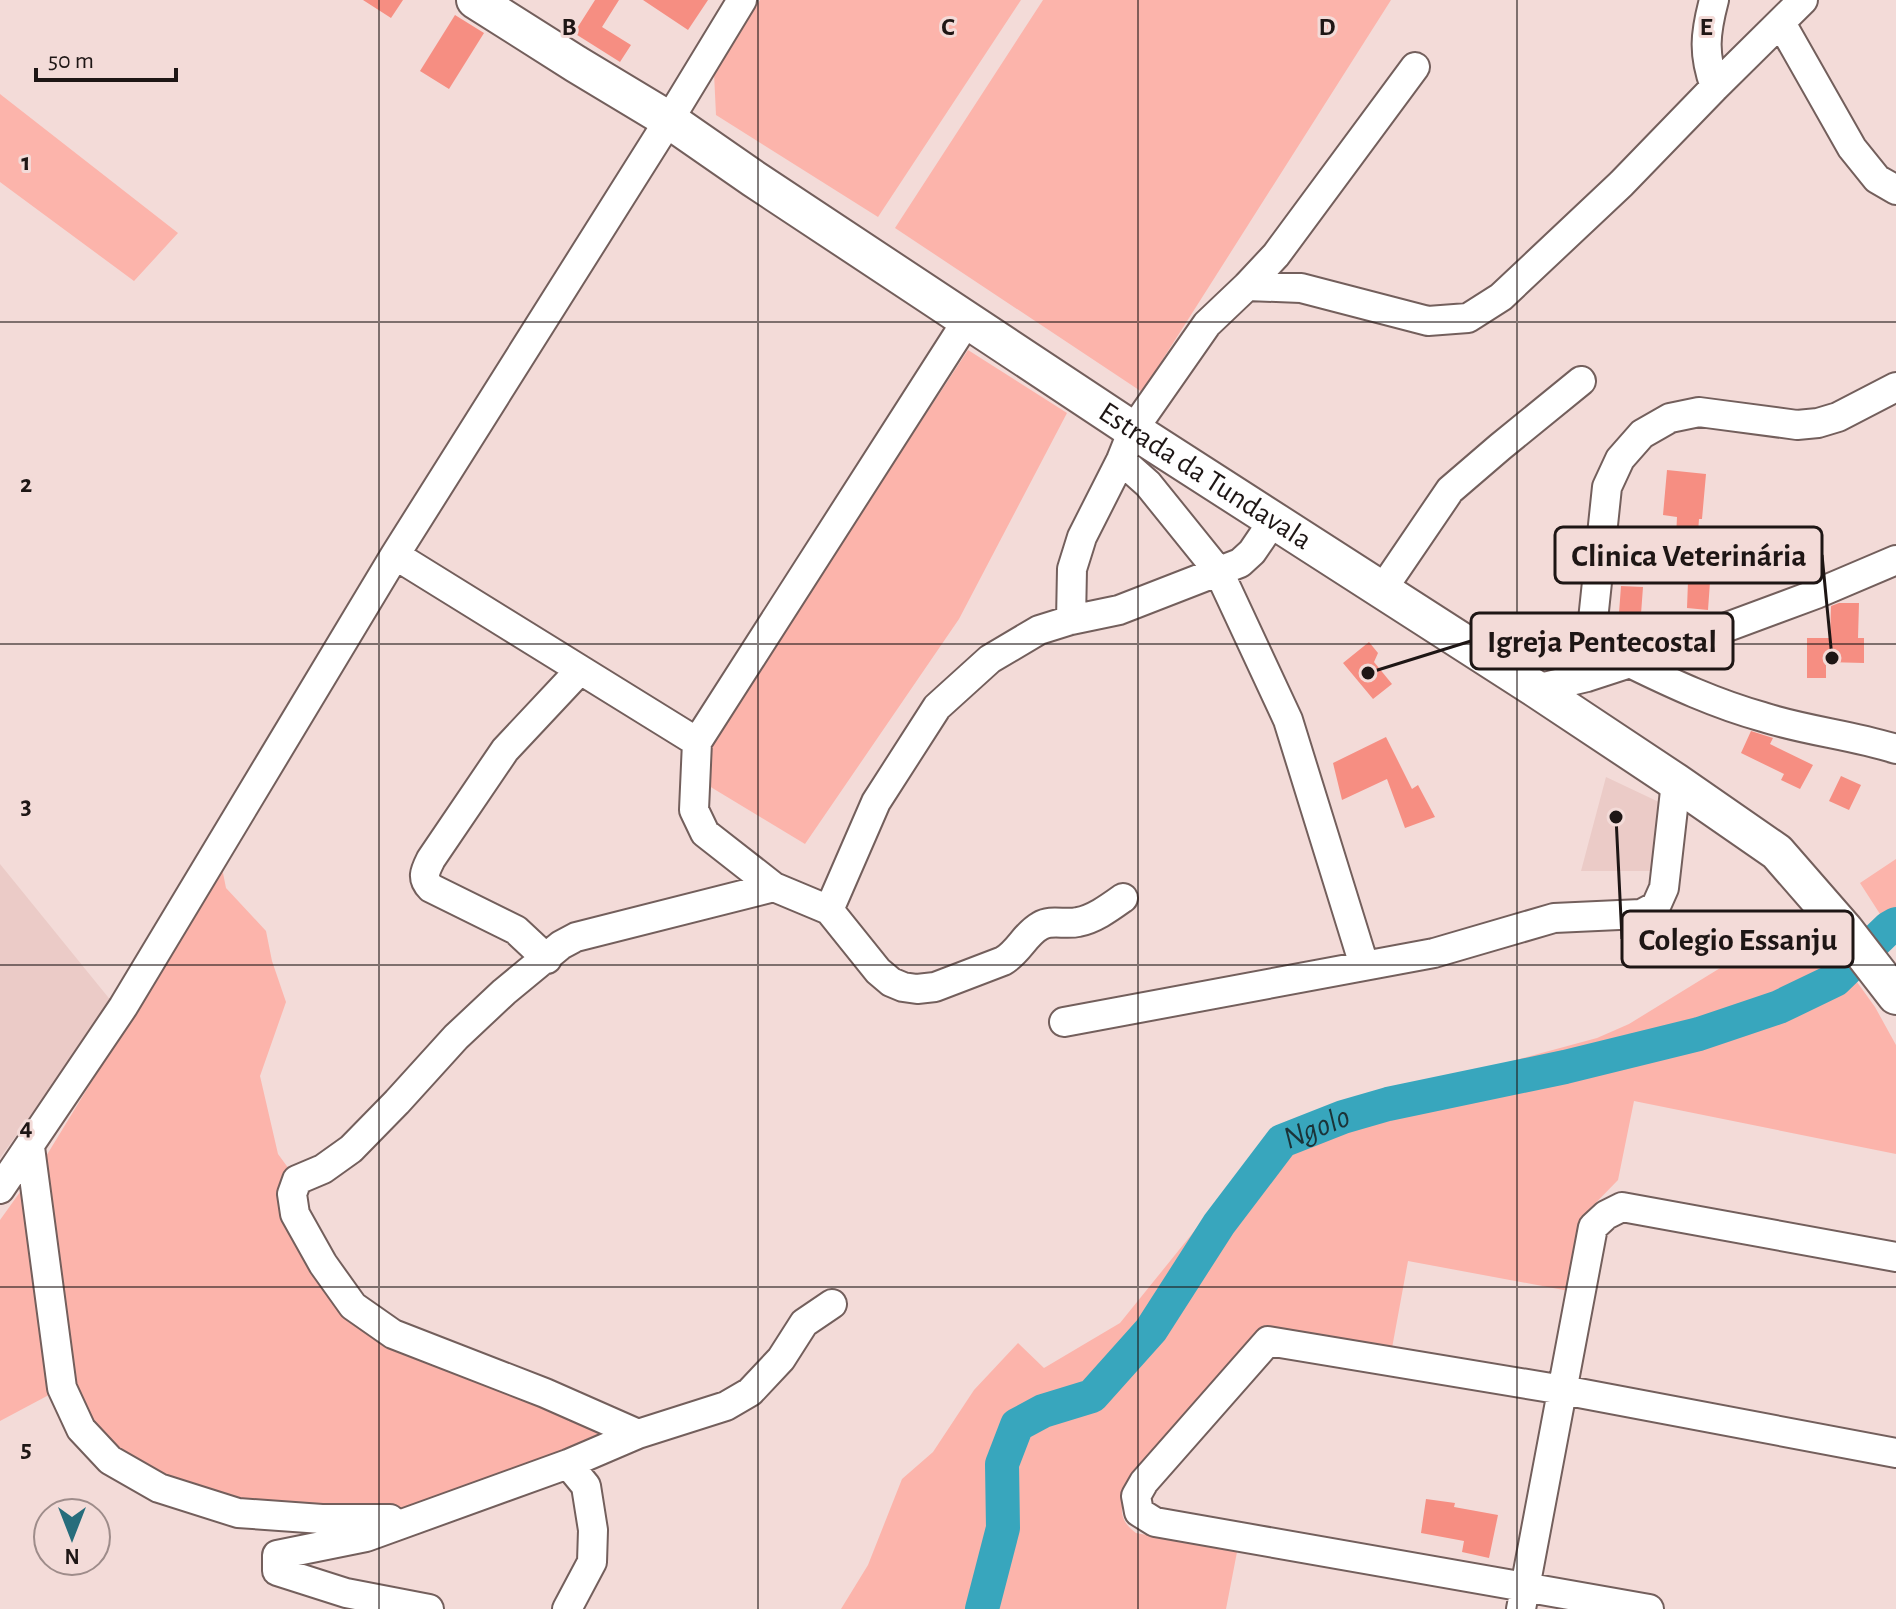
<svg xmlns="http://www.w3.org/2000/svg" width="1896" height="1609" font-family="'Alegreya Sans',sans-serif">
<style>
.built{fill:#ebcbc7}
.green{fill:#fcb4ab}
.lines{fill:none;stroke-linecap:round;stroke-linejoin:round}
.river{stroke:#38a6bd;stroke-width:34}
.building{fill:#f68e82}
.minor-casing{stroke:#735f5c;stroke-width:32}
.major-casing{stroke:#735f5c;stroke-width:40}
.minor{stroke:#fff;stroke-width:28}
.major{stroke:#fff;stroke-width:36}
.grid{fill:none;stroke:#1e1615;stroke-width:2;stroke-opacity:0.55}
.labels{text-anchor:middle;dominant-baseline:central;stroke-width:6;stroke-linejoin:round;paint-order:stroke}
.street-label{font-size:30px;fill:#1e1615;stroke:#f3dbd8}
.water-label{font-size:32px;font-style:italic;fill:#1b3338;stroke:#f3dbd8}
.grid-label{font-size:26px;text-anchor:middle;font-weight:bold;fill:#1e1615;stroke:#f3dbd8;stroke-width:6;stroke-linejoin:round;paint-order:stroke}
.leader{fill:none;stroke:#1e1615;stroke-width:3}
.callout-dot{fill:#1e1615;stroke:#f3dbd8;stroke-width:3}
.callout{fill:#f3dbd8;stroke:#1e1615;stroke-width:3}
.callout-label{font-size:32px;text-anchor:middle;font-weight:bold;fill:#1e1615}
</style>
<rect width="100%" height="100%" fill="#f3dbd8"/>
<path class="built" d="M 1606,777 L 1661,803 L 1652,871 L 1581,871 Z
M 0,864 L 112,1002 L 0,1158 Z"/>
<path class="green" d="M 760,0 L 1021,0 L 878,217 L 716,115 L 714,73 Z
M 1043,0 L 1391,0 L 1142,392 L 895,228 Z
M 0,94 L 178,233 L 134,281 L 0,182 Z
M 968,350 L 1067,413 L 959,619 L 805,844 L 709,786 L 710,743 Z
M 1896,859 L 1896,924 L 1889,928 L 1860,883 Z
M 222,868 L 226,888 L 266,931 L 272,961 L 286,1002 L 260,1076 L 278,1154 L 297,1180 L 292,1195 L 353,1306 L 638,1434 L 415,1519 L 238,1513 L 110,1460 L 62,1388 L 0,1421 L 0,1220 L 48,1153 Z
M 1808,914 L 1875,1007 L 1896,1045 L 1896,1154 L 1634,1101 L 1618,1180 L 1582,1217 L 1569,1291 L 1408,1261 L 1392,1348 L 1265,1325 L 1126,1485 C 1121,1507 1117,1519 1136,1533 L 1237,1552 L 1226,1609 L 841,1609 L 868,1565 L 902,1479 L 933,1452 L 974,1390 L 1018,1343 L 1044,1368 L 1120,1323 L 1259,1151 L 1285,1127 L 1335,1109 L 1597,1038 L 1629,1024 Z"/>
<g class="lines">
<path class="river" id="s1" d="M 982,1609 L 1003,1528 L 1002,1464 L 1017,1425 L 1043,1411 L 1092,1396 L 1151,1330 L 1219,1224 L 1282,1141 L 1343,1117 L 1388,1104 L 1565,1067 L 1699,1034 L 1779,1007 L 1835,980 L 1889,928 L 1896,924"/>
</g>
<path class="building" d="M 363,0 L 403,0 L 391,18 Z
M 595,0 L 619,0 L 602,27 L 631,45 L 620,62 L 574,33 Z
M 643,0 L 708,0 L 688,30 Z
M 455,15 L 484,33 L 449,89 L 420,71 Z
M 1667,470 L 1706,474 L 1702,519 L 1699,519 L 1696,559 L 1675,558 L 1677,517 L 1663,515 Z
M 1688,581 L 1710,582 L 1708,610 L 1687,608 Z
M 1621,586 L 1643,587 L 1641,614 L 1619,613 Z
M 1839,603 L 1859,603 L 1858,638 L 1864,638 L 1864,663 L 1826,662 L 1826,678 L 1807,678 L 1807,638 L 1830,638 L 1831,606 Z
M 1369,642 L 1378,653 L 1374,662 L 1392,684 L 1373,699 L 1343,663 Z
M 1751,731 L 1773,738 L 1770,744 L 1813,765 L 1800,789 L 1781,780 L 1784,774 L 1741,753 Z
M 1386,737 L 1412,789 L 1418,785 L 1435,817 L 1405,828 L 1387,779 L 1342,800 L 1333,763 Z
M 1841,776 L 1861,785 L 1849,810 L 1829,801 Z
M 1426,1499 L 1455,1503 L 1454,1507 L 1498,1515 L 1489,1558 L 1462,1552 L 1464,1541 L 1421,1533 Z"/>
<g class="lines">
<g class="minor-casing">
<path id="minor" d="M 1714,0 C 1705,34 1703,54 1715,87
M 1781,23 L 1852,148 L 1877,179 L 1896,190
M 1247,286 L 1301,288 L 1428,321 L 1468,318 L 1501,297 L 1621,184 L 1715,87 L 1803,0
M 1121,460 L 1148,484 L 1219,572 L 1288,720 L 1364,965
M 395,555 L 697,742 L 968,319
M 1382,590 L 1450,490 L 1500,447 L 1581,381
M 1071,620 L 1072,569 L 1082,537 L 1121,460 L 1133,430 L 1207,324 L 1247,286 L 1276,255 L 1415,67
M 1630,663 C 1673,684 1716,704 1763,717 C 1806,731 1852,735 1896,749
M 1587,677 L 1607,487 L 1620,459 L 1642,434 L 1670,418 L 1699,412 L 1797,425 L 1818,423 L 1838,417 L 1896,387
M 1536,689 L 1587,677 L 1630,663 L 1816,594 L 1896,560
M 697,742 L 694,810 L 705,833 L 774,887 L 829,910 L 878,971 L 891,982 L 903,987 L 917,989 L 935,987 L 1003,961 C 1019,952 1025,934 1040,926 C 1051,919 1065,925 1078,922 C 1094,919 1109,908 1123,898
M 829,910 L 876,802 L 937,707 L 990,659 L 1039,630 L 1071,620 L 1119,610 L 1240,563 L 1252,552 L 1273,521
M 547,959 L 516,930 L 431,888 C 421,878 425,871 431,859 L 505,750 L 580,670
M 1064,1022 L 1434,953 L 1554,918 L 1641,914 L 1656,906 L 1664,888 L 1676,782
M 30,1147 L 62,1388 L 81,1429 L 110,1460 L 159,1488 L 238,1513 L 322,1519 L 390,1519
M 0,1189 L 123,1007 L 395,555 L 669,120 L 742,0
M 638,1434 L 545,1393 L 393,1334 L 353,1306 L 323,1264 L 295,1214 L 292,1194 L 297,1180 L 323,1169 L 351,1149 L 397,1102 L 456,1037 L 504,992 L 561,945 L 576,937 L 774,887
M 429,1609 L 346,1593 L 277,1571 L 277,1555 L 366,1537 L 568,1464 L 638,1434 L 726,1406 L 750,1392 L 781,1359 L 804,1323 L 832,1304
M 567,1609 L 592,1562 L 593,1530 L 586,1486 L 568,1464
M 1521,1609 L 1593,1227 L 1606,1215 L 1622,1207 L 1896,1257
M 1649,1609 L 1155,1522 L 1139,1512 L 1136,1496 L 1144,1482 L 1268,1341 L 1563,1390 L 1896,1453"/>
</g>
<g class="major-casing">
<g id="major">
<path id="s2" d="M 475,0 L 576,64 L 669,120 L 754,179 L 1133,430 L 1536,689 L 1676,782 L 1777,852 L 1845,930 L 1896,996"/>
</g>
</g>
<use href="#minor" class="minor"/>
<use href="#major" class="major"/>
</g>
<path class="grid" d="M 379,0 L 379,1609M 758,0 L 758,1609M 1138,0 L 1138,1609M 1517,0 L 1517,1609M 0,322 L 1896,322M 0,644 L 1896,644M 0,965 L 1896,965M 0,1287 L 1896,1287"/>
<g class="labels">
<g class="street-label">
<text stroke="none"><textPath href="#s2" startOffset="872">Estrada da Tundavala</textPath></text>
</g>
<g class="water-label">
<text stroke="none"><textPath href="#s1" startOffset="626">Ngolo</textPath></text>
</g>
</g>
<g class="grid-label">
<text x="569" y="35">B</text>
<text x="948" y="35">C</text>
<text x="1327" y="35">D</text>
<text x="1706" y="35">E</text>
<text x="26" y="170">1</text>
<text x="26" y="492">2</text>
<text x="26" y="814">3</text>
<text x="26" y="1135">4</text>
<text x="26" y="1457">5</text>
</g>
<path class="leader" d="M1832 658L1822 555M1368 673L1471 641M1616 817L1622 939"/>
<g class="callout-dot">
<circle cx="1832" cy="658" r="8"/>
<circle cx="1368" cy="673" r="8"/>
<circle cx="1616" cy="817" r="8"/>
</g>
<g class="callout">
<rect x="1555" y="527" width="267" height="56" rx="8"/>
<rect x="1471" y="613" width="262" height="56" rx="8"/>
<rect x="1622" y="911" width="231" height="56" rx="8"/>
</g>
<g class="callout-label">
<text x="1689" y="566">Clinica Veterinária</text>
<text x="1602" y="652">Igreja Pentecostal</text>
<text x="1738" y="950">Colegio Essanju</text>
</g>
<g transform="translate(72 1537) rotate(180)"><circle r="38" fill="#f3dbd8" stroke="#9e8c8a" stroke-width="2"/>
<path d="M0-6L14 30L0 20L-14 30Z" fill="#276d7c"/>
<text y="-12" font-size="22" font-weight="bold" text-anchor="middle" fill="#1e1615">N</text>
</g>
<path d="M36 68v12h140v-12" fill="none" stroke="#1e1615" stroke-width="4"/>
<text x="48" y="68" font-size="24" fill="#1e1615" stroke="#f3dbd8" stroke-width="6" paint-order="stroke">50 m</text>
</svg>
